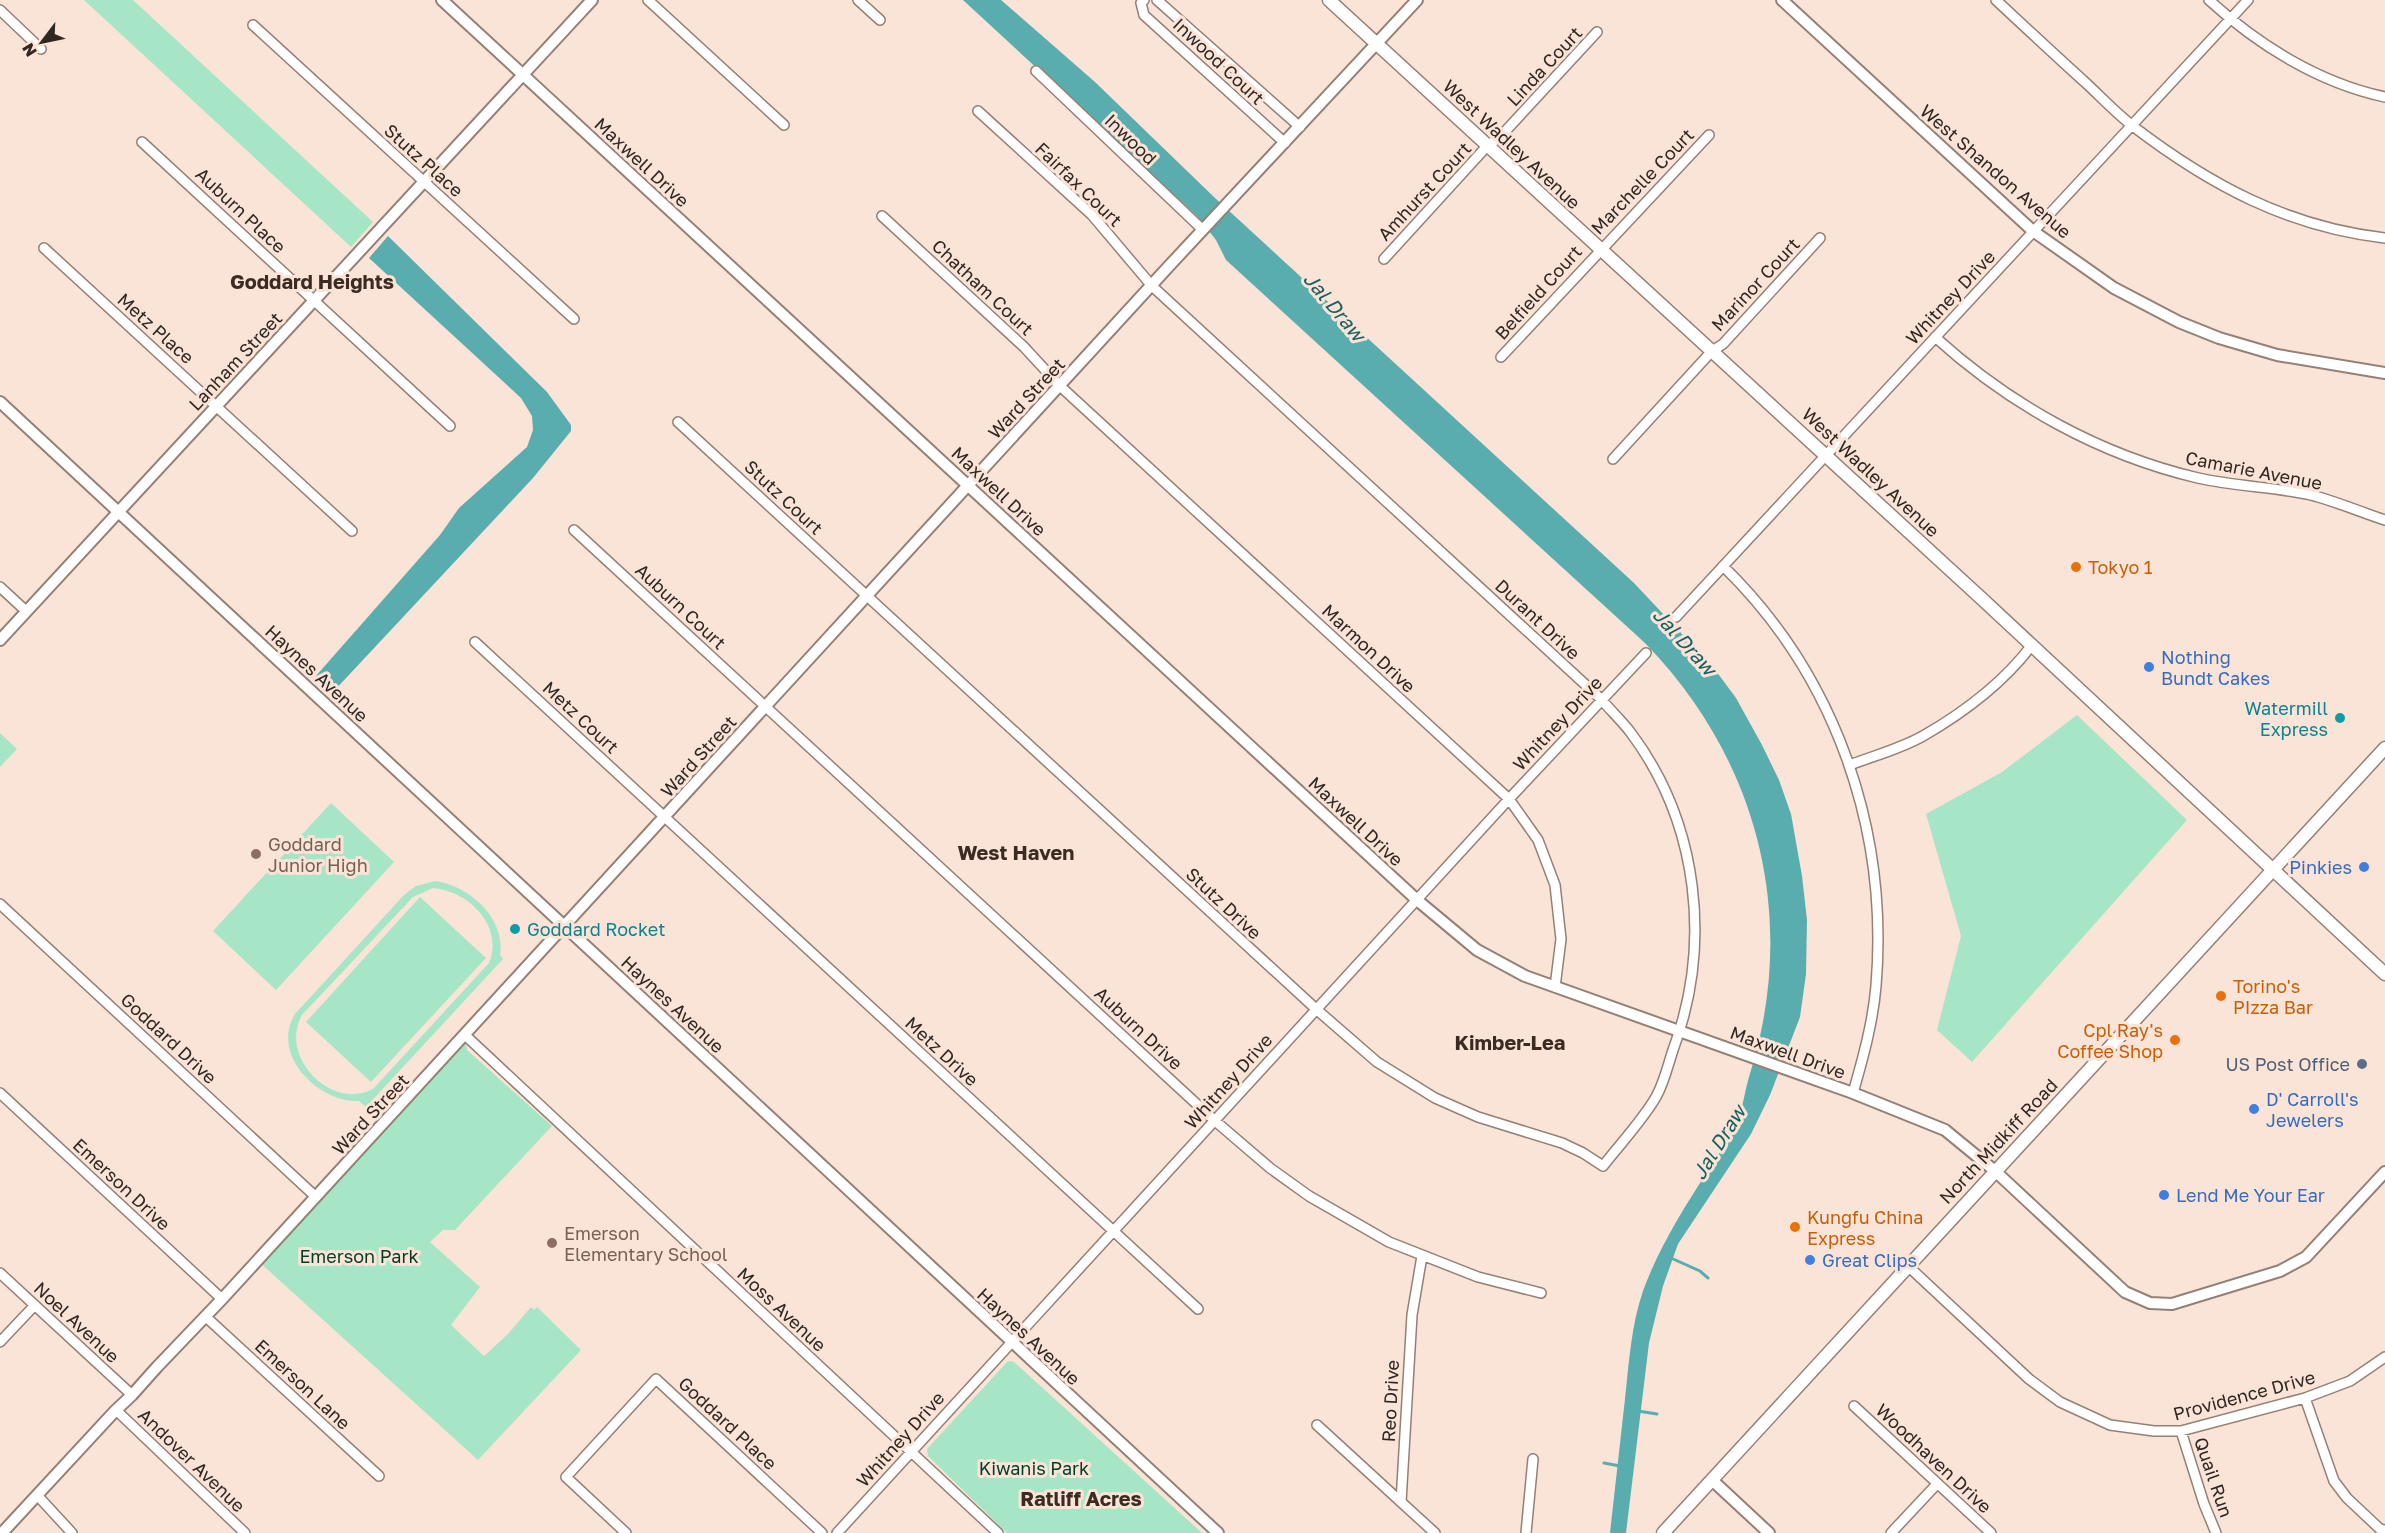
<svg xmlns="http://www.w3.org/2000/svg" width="2385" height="1533" font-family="'Golos Text',sans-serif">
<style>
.green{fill:#a6e6c7;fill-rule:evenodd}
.water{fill:#59adaf}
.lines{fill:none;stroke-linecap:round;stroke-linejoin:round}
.stream{stroke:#59adaf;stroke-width:3}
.minor-casing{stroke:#958076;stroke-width:12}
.tertiary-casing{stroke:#958076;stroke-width:14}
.secondary-casing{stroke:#958076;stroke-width:15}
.minor{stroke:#fff;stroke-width:9}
.tertiary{stroke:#fff;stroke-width:10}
.secondary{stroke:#fff;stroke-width:12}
.food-dot{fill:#e8710a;stroke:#fae3d7;stroke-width:2}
.shop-dot{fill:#3f7fe0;stroke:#fae3d7;stroke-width:2}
.culture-dot{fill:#0f9aa8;stroke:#fae3d7;stroke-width:2}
.education-dot{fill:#8d6e63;stroke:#fae3d7;stroke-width:2}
.service-dot{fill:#5c6f8a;stroke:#fae3d7;stroke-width:2}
.labels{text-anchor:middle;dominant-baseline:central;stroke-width:6;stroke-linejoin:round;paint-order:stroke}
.street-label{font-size:18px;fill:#2f2722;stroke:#fae3d7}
.food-label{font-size:18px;fill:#c56008;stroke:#fae3d7;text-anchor:start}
.shop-label{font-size:18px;fill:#366cbe;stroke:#fae3d7;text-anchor:start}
.culture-label{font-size:18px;fill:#0d838f;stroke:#fae3d7;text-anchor:end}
.education-label{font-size:18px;fill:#785e54;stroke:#fae3d7;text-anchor:start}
.service-label{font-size:18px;fill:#4e5e75;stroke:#fae3d7;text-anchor:end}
.park-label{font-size:18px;fill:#023c28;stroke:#fae3d7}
.neighbourhood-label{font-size:20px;font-weight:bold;fill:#3c2b22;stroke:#fae3d7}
.water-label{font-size:20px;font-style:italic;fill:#195f61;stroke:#fae3d7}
</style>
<rect width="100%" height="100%" fill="#fae3d7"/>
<path class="green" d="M 84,0 L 133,0 L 373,222 L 351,247 Z
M 2077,715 L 2187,820 L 1972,1062 L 1937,1030 L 1961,936 L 1926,814 L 2002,772 Z
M 0,733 L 17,749 L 0,767 Z
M 331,803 L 394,862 L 276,990 L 213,931 Z
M 436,881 C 469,886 506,918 500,955 L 503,959 L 366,1107 L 359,1101 C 318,1103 270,1054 295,1014 L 404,895 L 416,886 ZM 433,888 C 469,891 504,926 489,963 L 373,1089 C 332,1111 278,1057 302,1015 L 413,897 Z
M 420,897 L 486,958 L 371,1082 L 306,1022 Z
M 465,1035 L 467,1050 L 552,1126 L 455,1230 L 443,1230 L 430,1242 L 480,1287 L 451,1325 L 484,1356 L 508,1334 L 531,1307 L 534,1310 L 537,1307 L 581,1350 L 478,1460 L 258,1261 Z
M 1010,1361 L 1014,1362 L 1202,1533 L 1007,1533 L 928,1456 L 927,1449 L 1007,1362 Z"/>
<path class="water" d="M 963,0 L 1001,0 L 1095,82 L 1215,198 L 1634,583 L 1713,667 L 1736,698 L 1762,745 L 1779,780 L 1791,814 L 1802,876 L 1807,920 L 1806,974 L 1800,1017 L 1770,1095 L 1751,1134 L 1678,1244 L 1663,1286 L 1649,1343 L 1626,1533 L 1610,1533 C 1615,1488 1620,1444 1625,1399 C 1629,1363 1631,1326 1643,1291 C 1659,1247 1684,1208 1709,1169 C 1717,1155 1728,1142 1735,1128 C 1742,1113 1744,1094 1749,1077 C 1799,921 1760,761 1645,643 L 1226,260 L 1216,240 L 1197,216 Z
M 388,236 L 547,392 L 571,425 L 571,431 L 533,478 L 333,692 L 315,677 L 440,535 L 459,508 L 527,447 L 533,430 L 532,416 L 521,398 L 369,258 Z"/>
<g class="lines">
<path class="stream" d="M 1671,1258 L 1700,1271 L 1708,1278
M 1638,1411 L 1657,1414
M 1604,1463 L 1620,1466"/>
<g class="minor-casing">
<path id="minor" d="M 648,0 L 784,125
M 858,0 L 880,20
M 1144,0 L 1141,3 L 1144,15 L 1285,143
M 1157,0 L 1300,127
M 1996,0 C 2026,28 2056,56 2087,84 C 2102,98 2117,114 2134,127 C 2210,185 2288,227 2385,238
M 2209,0 C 2258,45 2319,83 2385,97
M 0,10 L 41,49
M 253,25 L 574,319
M 1036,71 L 1203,230
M 142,142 L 450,426
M 882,216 L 1024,347 L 1060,386 L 1509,799 L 1538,840 L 1555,885 L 1561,939 L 1555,987
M 44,248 L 352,531
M 1384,259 L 1488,145 L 1499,138 L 1597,32
M 1935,337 C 2010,405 2100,455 2198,478 C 2234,486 2271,487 2307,494 C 2333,500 2360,512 2385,520
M 1501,357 L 1709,135
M 678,422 L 1316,1009 L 1377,1062 L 1435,1098 L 1478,1117 L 1562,1143 L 1583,1153 L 1603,1166 C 1620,1144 1642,1121 1656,1097 C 1664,1083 1668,1065 1673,1050 C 1712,945 1699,824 1631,733 C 1622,721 1611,711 1601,699 L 1152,286 L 1092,215 L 978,111
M 1613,459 L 1712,351 L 1723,344 L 1820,238
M 574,530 L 1214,1120 L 1270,1168 L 1309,1196 L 1389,1242 L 1478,1277 L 1541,1293
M 1723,566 C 1836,676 1889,830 1876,986 C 1873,1022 1863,1058 1853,1093
M 0,587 L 26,611
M 1676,617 L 2248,0
M 475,642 L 1198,1309
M 1850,765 C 1873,756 1900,749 1923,736 C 1963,713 2004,682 2032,645
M 0,904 L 316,1197
M 465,1035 L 998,1533
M 0,1093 L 222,1299
M 1422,1256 L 1412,1315 L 1401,1502 L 1435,1533
M 1908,1266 L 2029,1379 L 2060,1402 L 2110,1425 L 2154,1431 L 2181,1431 L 2305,1398 L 2350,1381 L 2385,1357
M 0,1273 L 132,1395
M 206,1317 L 379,1476
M 0,1342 L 35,1305
M 2305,1398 L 2334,1481 L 2347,1498 L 2380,1529 L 2385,1530
M 1854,1406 L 1991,1533
M 116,1410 L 245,1533
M 1317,1425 L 1401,1502
M 2181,1431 L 2204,1504 L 2216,1533
M 37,1495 L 72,1533
M 626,1533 L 566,1477 L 656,1379 L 822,1533
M 837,1533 L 1509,799 L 1646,653
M 1526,1533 L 1533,1459
M 1891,1533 L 1937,1484"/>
</g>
<g class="tertiary-casing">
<path id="tertiary" d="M 442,0 L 1417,900 L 1477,950 L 1525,976 L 1853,1093 L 1945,1130 L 1995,1171 L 2125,1292 L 2150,1303 L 2172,1304 L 2280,1271 L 2306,1257 L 2385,1172
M 1782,0 L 2033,231 L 2114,288 L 2179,322 L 2219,338 L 2277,355 L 2385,373
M 0,402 L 1218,1533
M 0,640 L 592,0
M 1712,1480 L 1769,1533
M 2,1533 L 115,1411 L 132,1395 L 157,1367 L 223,1298 L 1169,266 L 1417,0"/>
</g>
<g class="secondary-casing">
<path id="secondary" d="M 1329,0 L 1981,598 L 2385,974
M 1663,1533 L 2385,748"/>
</g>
<use href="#minor" class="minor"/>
<use href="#tertiary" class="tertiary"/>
<use href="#secondary" class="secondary"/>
</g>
<g class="food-dot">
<circle cx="2076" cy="567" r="6"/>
<circle cx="2221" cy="996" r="6"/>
<circle cx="2175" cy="1040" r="6"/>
<circle cx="1795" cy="1227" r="6"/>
</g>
<g class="shop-dot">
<circle cx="2149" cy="667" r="6"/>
<circle cx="2364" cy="867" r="6"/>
<circle cx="2254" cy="1109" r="6"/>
<circle cx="2164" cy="1195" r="6"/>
<circle cx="1810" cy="1260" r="6"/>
</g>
<g class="culture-dot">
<circle cx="2340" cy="718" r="6"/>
<circle cx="515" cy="929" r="6"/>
</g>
<g class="education-dot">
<circle cx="256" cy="854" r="6"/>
<circle cx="552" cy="1243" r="6"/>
</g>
<circle class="service-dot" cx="2362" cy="1064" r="6"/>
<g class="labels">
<g class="street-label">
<text transform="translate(1219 61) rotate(43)">Inwood Court</text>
<text transform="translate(1544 66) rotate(-47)">Linda Court</text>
<text transform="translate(1131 139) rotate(44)">Inwood</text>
<text transform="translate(1512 144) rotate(43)">West Wadley Avenue</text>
<text transform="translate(424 160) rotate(42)">Stutz Place</text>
<text transform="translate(642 162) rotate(43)">Maxwell Drive</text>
<text transform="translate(1996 171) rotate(41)">West Shandon Avenue</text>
<text transform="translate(1642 181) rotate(-46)">Marchelle Court</text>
<text transform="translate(1079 184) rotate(44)">Fairfax Court</text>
<text transform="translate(1424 191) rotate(-47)">Amhurst Court</text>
<text transform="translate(241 210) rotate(43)">Auburn Place</text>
<text transform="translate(1755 284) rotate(-47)">Marinor Court</text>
<text transform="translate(983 287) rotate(43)">Chatham Court</text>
<text transform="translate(1538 292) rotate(-48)">Belfield Court</text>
<text transform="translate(1950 297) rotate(-47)">Whitney Drive</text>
<text transform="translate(156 328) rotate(42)">Metz Place</text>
<text transform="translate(235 361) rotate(-47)">Lanham Street</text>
<text transform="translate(1026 398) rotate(-47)">Ward Street</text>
<text transform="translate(2254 470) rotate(11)">Camarie Avenue</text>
<text transform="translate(1871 472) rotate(43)">West Wadley Avenue</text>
<text transform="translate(999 491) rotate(43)">Maxwell Drive</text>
<text transform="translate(784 497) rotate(43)">Stutz Court</text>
<text transform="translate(681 606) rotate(43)">Auburn Court</text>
<text transform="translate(1538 619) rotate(43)">Durant Drive</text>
<text transform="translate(1369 648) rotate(43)">Marmon Drive</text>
<text transform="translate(317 673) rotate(43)">Haynes Avenue</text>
<text transform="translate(581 717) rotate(43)">Metz Court</text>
<text transform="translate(1557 723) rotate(-47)">Whitney Drive</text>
<text transform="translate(698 756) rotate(-48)">Ward Street</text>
<text transform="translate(1356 821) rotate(43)">Maxwell Drive</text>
<text transform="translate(1224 903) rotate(43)">Stutz Drive</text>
<text transform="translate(673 1004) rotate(43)">Haynes Avenue</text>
<text transform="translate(1139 1028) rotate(43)">Auburn Drive</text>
<text transform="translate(169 1038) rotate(43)">Goddard Drive</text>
<text transform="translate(942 1051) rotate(43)">Metz Drive</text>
<text transform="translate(1788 1052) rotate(20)">Maxwell Drive</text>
<text transform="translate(1228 1081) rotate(-48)">Whitney Drive</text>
<text transform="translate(370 1114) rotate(-47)">Ward Street</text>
<text transform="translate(1998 1141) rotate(-47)">North Midkiff Road</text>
<text transform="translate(122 1184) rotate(43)">Emerson Drive</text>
<text transform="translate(782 1309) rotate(43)">Moss Avenue</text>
<text transform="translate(77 1322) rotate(43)">Noel Avenue</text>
<text transform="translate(1029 1336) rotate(43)">Haynes Avenue</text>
<text transform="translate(303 1384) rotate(43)">Emerson Lane</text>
<text transform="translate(2244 1395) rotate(-15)">Providence Drive</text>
<text transform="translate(1390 1401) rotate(-87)">Reo Drive</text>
<text transform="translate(728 1423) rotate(43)">Goddard Place</text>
<text transform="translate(900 1439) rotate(-48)">Whitney Drive</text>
<text transform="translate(1934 1458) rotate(43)">Woodhaven Drive</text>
<text transform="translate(192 1460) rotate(44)">Andover Avenue</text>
<text transform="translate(2214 1477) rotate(71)">Quail Run</text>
</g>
<g class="food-label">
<text x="2088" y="567">Tokyo 1</text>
<text x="2233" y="986">Torino's<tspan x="2233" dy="21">PIzza Bar</tspan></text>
<text x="2163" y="1030" text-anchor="end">Cpl Ray's<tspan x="2163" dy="21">Coffee Shop</tspan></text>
<text x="1807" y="1217">Kungfu China<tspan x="1807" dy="21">Express</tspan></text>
</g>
<g class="shop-label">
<text x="2161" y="657">Nothing<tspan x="2161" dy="21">Bundt Cakes</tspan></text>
<text x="2352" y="867" text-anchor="end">Pinkies</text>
<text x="2266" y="1099">D' Carroll's<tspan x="2266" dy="21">Jewelers</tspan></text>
<text x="2176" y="1195">Lend Me Your Ear</text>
<text x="1822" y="1260">Great Clips</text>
</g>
<g class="culture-label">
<text x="2328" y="708">Watermill<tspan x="2328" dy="21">Express</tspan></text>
<text x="527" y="929" text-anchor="start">Goddard Rocket</text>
</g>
<g class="education-label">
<text x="268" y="844">Goddard<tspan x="268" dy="21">Junior High</tspan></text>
<text x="564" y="1233">Emerson<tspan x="564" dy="21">Elementary School</tspan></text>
</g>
<g class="service-label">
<text x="2350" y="1064">US Post Office</text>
</g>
<g class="park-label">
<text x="359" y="1256">Emerson Park</text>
<text x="1034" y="1468">Kiwanis Park</text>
</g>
<g class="neighbourhood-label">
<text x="312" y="281">Goddard Heights</text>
<text x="1016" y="852">West Haven</text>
<text x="1510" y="1042">Kimber-Lea</text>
<text x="1081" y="1498">Ratliff Acres</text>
</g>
<g class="water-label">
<text transform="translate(1335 306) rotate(50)">Jal Draw</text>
<text transform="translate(1685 641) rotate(48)">Jal Draw</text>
<text transform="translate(1718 1142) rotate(-58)">Jal Draw</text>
</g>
</g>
<g transform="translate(42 42) rotate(238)" stroke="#fae3d7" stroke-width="4.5" paint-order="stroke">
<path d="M0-4.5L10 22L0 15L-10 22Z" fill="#2f2722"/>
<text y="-9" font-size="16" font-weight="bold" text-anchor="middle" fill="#2f2722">N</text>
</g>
</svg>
